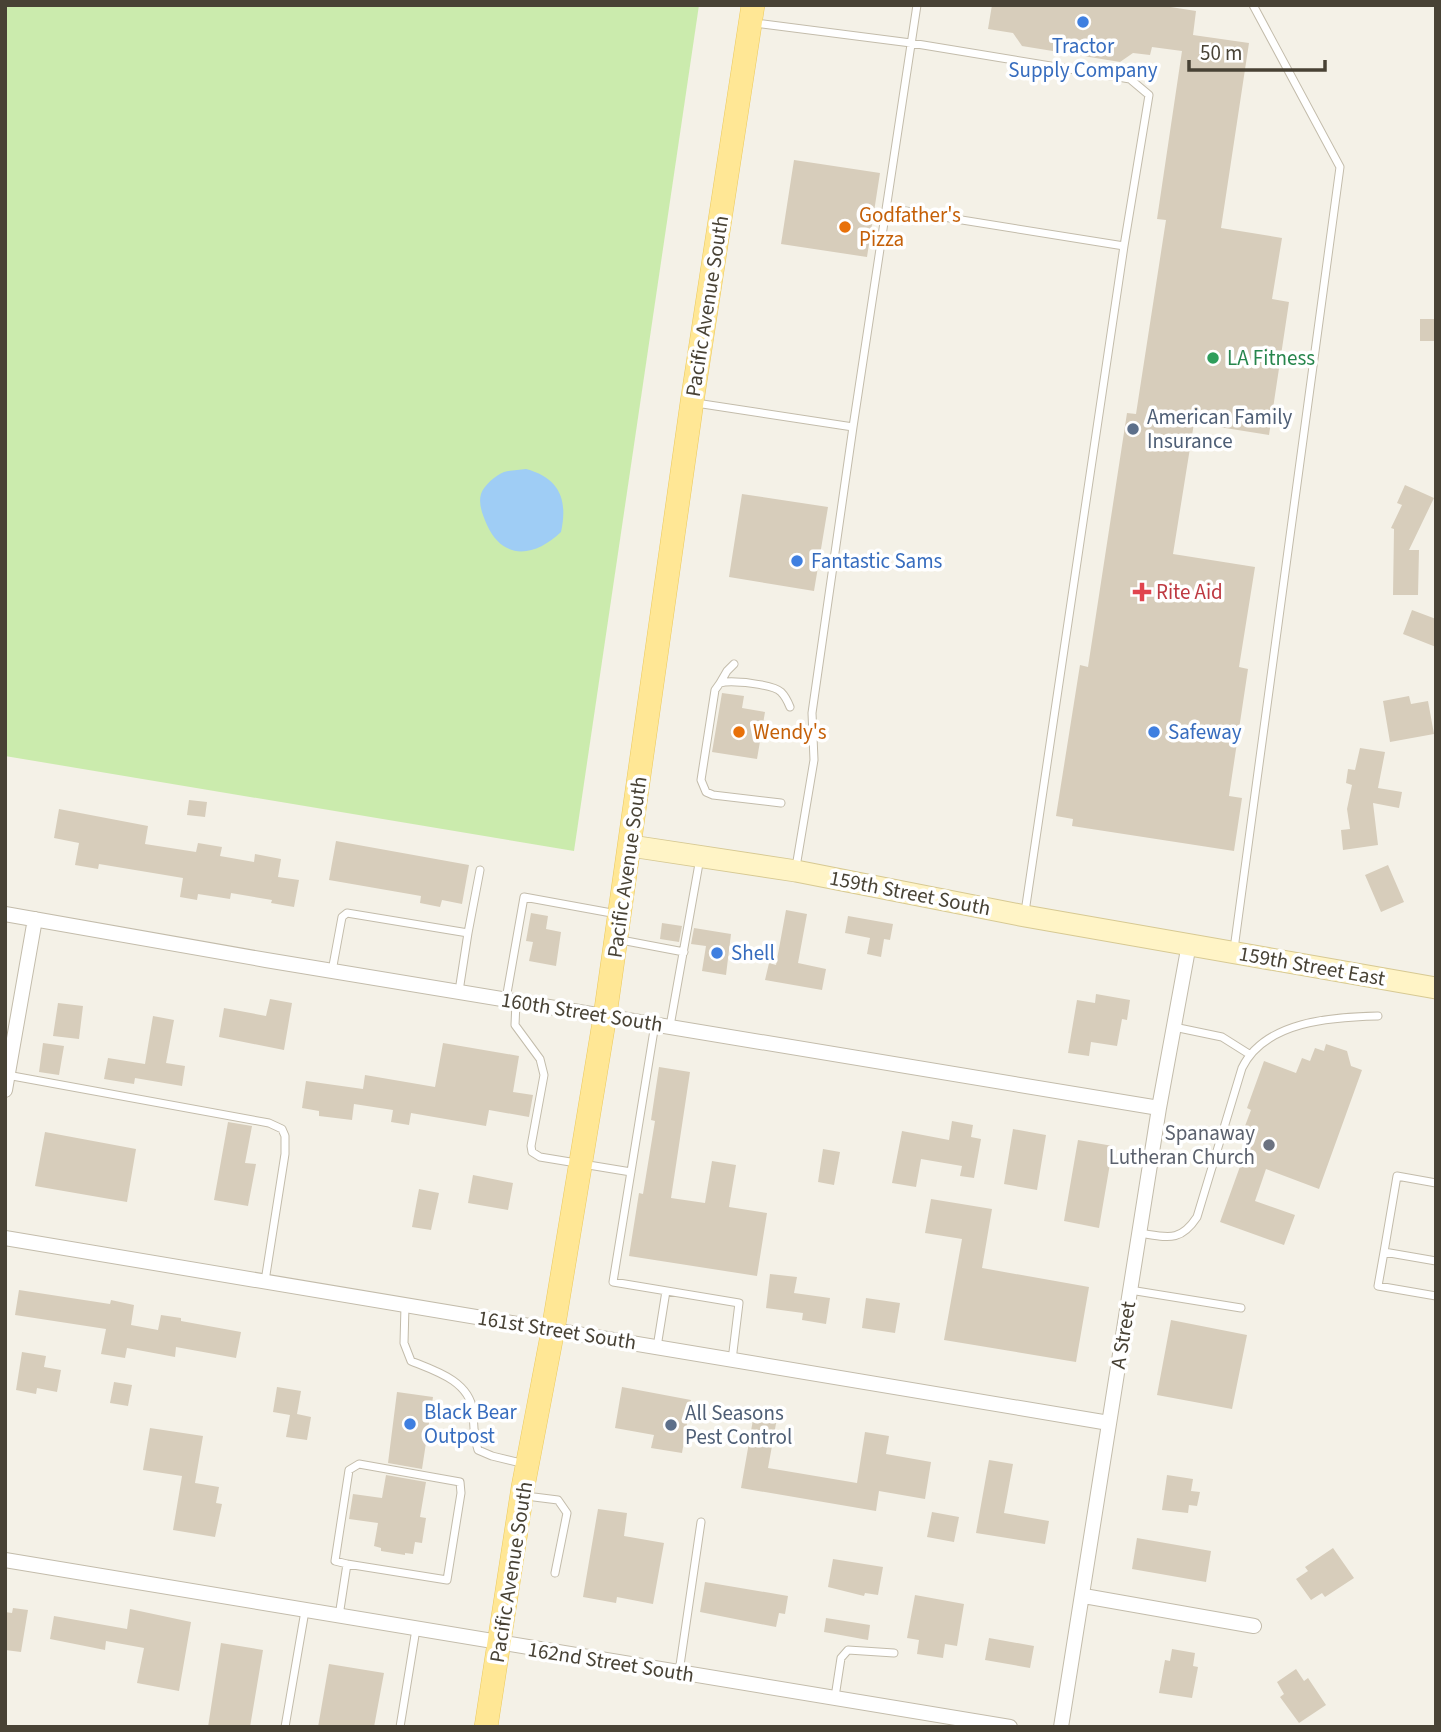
<svg xmlns="http://www.w3.org/2000/svg" width="1441" height="1732" font-family="'Source Sans 3',sans-serif">
<style>
.green{fill:#cbebad}
.water{fill:#9fcdf5}
.building{fill:#d7cdbb}
.lines{fill:none;stroke-linecap:round;stroke-linejoin:round}
.lane-casing{stroke:#c3bcab;stroke-width:9}
.street-casing{stroke:#c3bcab;stroke-width:16}
.secondary-casing{stroke:#d7c993;stroke-width:23}
.primary-casing{stroke:#ebc95e;stroke-width:24}
.lane{stroke:#fff;stroke-width:7}
.street{stroke:#fff;stroke-width:14}
.secondary{stroke:#fff4c6;stroke-width:21}
.primary{stroke:#ffe795;stroke-width:23}
.shop-dot{fill:#3f7fe0;stroke:#fff;stroke-width:2.5}
.food-dot{fill:#e8710a;stroke:#fff;stroke-width:2.5}
.leisure-dot{fill:#2e9e5b;stroke:#fff;stroke-width:2.5}
.service-dot{fill:#5c6f8a;stroke:#fff;stroke-width:2.5}
.health-dot{fill:#e0444e;stroke:#fff;stroke-width:2.5}
.worship-dot{fill:#6b7280;stroke:#fff;stroke-width:2.5}
.labels{text-anchor:middle;dominant-baseline:central;stroke-width:7;stroke-linejoin:round;paint-order:stroke}
.shop-label{font-size:21px;fill:#366cbe;stroke:#fff;text-anchor:start}
.food-label{font-size:21px;fill:#c56008;stroke:#fff;text-anchor:start}
.street-label{font-size:21px;fill:#484235;stroke:#fff}
.leisure-label{font-size:21px;fill:#27864d;stroke:#fff;text-anchor:start}
.service-label{font-size:21px;fill:#4e5e75;stroke:#fff;text-anchor:start}
.health-label{font-size:21px;fill:#be3a42;stroke:#fff;text-anchor:start}
.worship-label{font-size:21px;fill:#5b616d;stroke:#fff;text-anchor:end}
</style>
<rect width="100%" height="100%" fill="#f4f1e7"/>
<path class="green" d="M 5,5 L 699,5 L 574,851 L 5,756 Z"/>
<path class="water" d="M 526,469 C 560,478 568,500 561,532 C 536,556 504,562 487,525 C 483,516 478,504 481,494 C 484,485 496,475 504,472 C 511,470 519,470 526,469 Z"/>
<path class="building" d="M 992,5 L 1158,5 L 1196,11 L 1193,35 L 1249,43 L 1221,228 L 1282,238 L 1272,299 L 1289,302 L 1269,435 L 1194,423 L 1173,554 L 1255,567 L 1239,667 L 1248,669 L 1229,796 L 1242,798 L 1234,851 L 1072,826 L 1073,819 L 1056,816 L 1080,665 L 1088,667 L 1127,413 L 1136,414 L 1166,220 L 1157,219 L 1182,51 L 1152,47 L 1150,55 L 1133,53 L 1120,62 L 1022,46 L 1013,33 L 988,29 Z
M 794,160 L 880,173 L 867,257 L 781,244 Z
M 1420,319 L 1436,319 L 1436,341 L 1420,341 Z
M 1405,485 L 1434,498 L 1409,550 L 1419,550 L 1418,595 L 1393,595 L 1394,529 L 1391,528 L 1402,505 L 1397,503 Z
M 742,494 L 828,507 L 814,591 L 729,577 Z
M 1412,610 L 1436,619 L 1436,647 L 1403,634 Z
M 722,693 L 744,696 L 742,708 L 765,712 L 757,759 L 712,752 Z
M 1409,696 L 1411,704 L 1428,701 L 1434,734 L 1390,742 L 1383,701 Z
M 1360,748 L 1385,752 L 1378,788 L 1402,792 L 1399,808 L 1373,803 L 1378,845 L 1343,850 L 1341,830 L 1350,829 L 1347,809 L 1352,785 L 1346,783 L 1348,769 L 1355,770 Z
M 189,800 L 207,802 L 205,817 L 187,815 Z
M 59,809 L 148,826 L 145,844 L 196,852 L 198,843 L 222,847 L 220,856 L 254,862 L 255,854 L 281,859 L 278,877 L 299,880 L 294,907 L 271,903 L 272,900 L 231,893 L 230,899 L 198,894 L 197,900 L 180,897 L 183,878 L 99,864 L 98,869 L 75,865 L 79,843 L 54,838 Z
M 336,841 L 469,865 L 462,904 L 442,900 L 440,907 L 420,903 L 421,896 L 329,880 Z
M 1388,865 L 1404,902 L 1381,912 L 1365,875 Z
M 786,910 L 807,914 L 798,963 L 826,969 L 822,990 L 765,980 L 769,963 L 776,965 Z
M 531,913 L 548,916 L 546,929 L 561,932 L 556,966 L 529,961 L 533,942 L 526,941 Z
M 848,916 L 893,924 L 890,940 L 884,939 L 881,957 L 867,954 L 870,938 L 845,933 Z
M 662,923 L 682,926 L 679,942 L 660,939 Z
M 694,928 L 731,934 L 726,975 L 702,971 L 706,946 L 691,944 Z
M 1096,994 L 1130,1000 L 1127,1020 L 1122,1019 L 1117,1046 L 1091,1042 L 1089,1056 L 1068,1053 L 1077,1000 L 1095,1003 Z
M 270,999 L 292,1003 L 284,1050 L 219,1037 L 224,1008 L 266,1016 Z
M 58,1003 L 83,1006 L 79,1039 L 53,1036 Z
M 153,1016 L 174,1020 L 166,1063 L 185,1066 L 182,1086 L 135,1078 L 134,1084 L 104,1079 L 108,1058 L 145,1064 Z
M 43,1043 L 64,1046 L 59,1075 L 39,1072 Z
M 443,1043 L 519,1056 L 513,1092 L 533,1095 L 529,1117 L 489,1110 L 486,1126 L 411,1113 L 409,1125 L 391,1122 L 393,1110 L 354,1104 L 352,1120 L 319,1116 L 319,1111 L 302,1108 L 306,1081 L 363,1089 L 365,1075 L 435,1087 Z
M 1326,1044 L 1347,1051 L 1351,1066 L 1362,1070 L 1319,1189 L 1266,1169 L 1255,1201 L 1295,1215 L 1284,1245 L 1220,1222 L 1251,1136 L 1242,1134 L 1251,1110 L 1247,1108 L 1264,1061 L 1296,1073 L 1302,1058 L 1310,1061 L 1315,1048 L 1324,1051 Z
M 659,1067 L 690,1072 L 671,1198 L 705,1203 L 712,1161 L 736,1165 L 729,1207 L 767,1213 L 757,1276 L 629,1256 L 639,1193 L 643,1194 L 655,1121 L 651,1120 Z
M 952,1121 L 973,1125 L 971,1137 L 981,1139 L 974,1178 L 960,1176 L 962,1166 L 921,1159 L 916,1187 L 892,1183 L 902,1131 L 949,1140 Z
M 228,1122 L 252,1126 L 245,1163 L 256,1164 L 248,1206 L 214,1200 Z
M 1013,1129 L 1046,1135 L 1037,1190 L 1004,1184 Z
M 45,1132 L 136,1149 L 127,1202 L 35,1186 Z
M 1078,1140 L 1113,1146 L 1099,1228 L 1064,1221 Z
M 823,1149 L 840,1152 L 834,1185 L 818,1182 Z
M 473,1175 L 513,1183 L 508,1210 L 468,1203 Z
M 419,1189 L 439,1193 L 431,1230 L 412,1227 Z
M 931,1199 L 992,1209 L 982,1268 L 1089,1287 L 1076,1362 L 944,1340 L 962,1239 L 925,1233 Z
M 770,1274 L 797,1277 L 794,1293 L 830,1298 L 826,1324 L 802,1320 L 803,1313 L 766,1308 Z
M 19,1290 L 110,1304 L 111,1300 L 134,1305 L 131,1325 L 158,1330 L 161,1315 L 181,1318 L 181,1321 L 241,1332 L 236,1358 L 176,1347 L 175,1357 L 127,1348 L 125,1358 L 101,1354 L 106,1329 L 15,1315 Z
M 866,1298 L 900,1303 L 895,1333 L 862,1328 Z
M 1171,1320 L 1247,1335 L 1232,1409 L 1157,1395 Z
M 22,1352 L 46,1356 L 44,1367 L 61,1370 L 57,1392 L 37,1388 L 36,1394 L 16,1390 Z
M 114,1382 L 132,1385 L 128,1406 L 110,1403 Z
M 277,1387 L 301,1391 L 297,1414 L 311,1417 L 307,1440 L 286,1437 L 290,1415 L 273,1412 Z
M 622,1387 L 691,1400 L 682,1453 L 651,1448 L 654,1435 L 615,1428 Z
M 397,1392 L 433,1397 L 422,1469 L 388,1463 Z
M 754,1414 L 777,1418 L 768,1468 L 857,1483 L 865,1432 L 889,1436 L 886,1454 L 931,1462 L 925,1499 L 879,1491 L 876,1511 L 741,1488 Z
M 150,1428 L 203,1436 L 195,1483 L 219,1487 L 216,1503 L 222,1504 L 215,1537 L 173,1530 L 182,1476 L 143,1470 Z
M 989,1460 L 1013,1464 L 1004,1513 L 1049,1521 L 1045,1544 L 976,1533 Z
M 386,1475 L 426,1482 L 420,1517 L 426,1518 L 422,1543 L 415,1542 L 413,1554 L 405,1553 L 405,1555 L 381,1551 L 381,1548 L 374,1546 L 378,1523 L 349,1519 L 353,1494 L 382,1498 Z
M 1167,1475 L 1193,1479 L 1191,1491 L 1200,1492 L 1197,1506 L 1189,1505 L 1188,1513 L 1162,1510 Z
M 598,1509 L 627,1513 L 624,1536 L 664,1543 L 653,1604 L 617,1597 L 616,1603 L 583,1597 Z
M 932,1512 L 959,1517 L 954,1542 L 927,1537 Z
M 1137,1538 L 1211,1551 L 1206,1582 L 1132,1569 Z
M 1333,1548 L 1354,1578 L 1325,1597 L 1322,1593 L 1311,1600 L 1296,1579 L 1308,1571 L 1305,1567 Z
M 833,1559 L 883,1567 L 878,1595 L 865,1593 L 864,1596 L 828,1587 Z
M 705,1582 L 788,1596 L 785,1614 L 779,1613 L 776,1627 L 700,1612 Z
M 915,1595 L 964,1604 L 957,1646 L 945,1644 L 943,1658 L 917,1654 L 919,1640 L 907,1638 Z
M 13,1608 L 28,1610 L 21,1652 L 5,1650 L 5,1612 L 12,1613 Z
M 130,1609 L 191,1622 L 179,1691 L 137,1683 L 144,1648 L 106,1641 L 105,1650 L 50,1639 L 54,1616 L 127,1629 Z
M 826,1618 L 870,1625 L 868,1640 L 824,1632 Z
M 989,1638 L 1034,1646 L 1030,1668 L 985,1660 Z
M 221,1643 L 263,1650 L 250,1727 L 208,1727 Z
M 1172,1649 L 1195,1653 L 1193,1666 L 1198,1667 L 1192,1698 L 1159,1693 L 1165,1660 L 1170,1661 Z
M 329,1664 L 384,1673 L 374,1727 L 318,1727 Z
M 1296,1669 L 1304,1681 L 1308,1678 L 1326,1705 L 1299,1723 L 1280,1697 L 1284,1694 L 1277,1682 Z"/>
<g class="lines">
<g class="lane-casing">
<path id="lane" d="M 755,23 L 911,43 L 1130,79 L 1149,95 L 1124,246 L 1025,912
M 887,208 L 1124,246
M 696,403 L 853,427
M 720,683 L 727,671 L 734,664
M 781,803 L 713,795 L 706,792 L 701,780 L 715,690 L 720,683 C 731,680 773,684 781,692 C 785,696 788,702 790,707
M 796,867 L 814,760 L 812,713 L 853,427 L 917,5
M 621,940 L 684,952
M 1234,949 L 1340,167 L 1253,5
M 332,971 L 342,917 L 347,913 L 468,933 L 480,870
M 459,991 L 468,933
M 506,999 L 524,897 L 617,914
M 516,1002 L 515,1025 L 540,1059 L 544,1075 L 531,1146 L 532,1152 L 540,1157 L 631,1172
M 655,1024 L 613,1282 L 739,1303 L 732,1360
M 670,1026 L 700,858
M 1174,1027 L 1222,1037 L 1249,1054
M 7,1075 L 269,1123 L 282,1129 L 285,1136 L 285,1154 L 265,1281
M 1436,1183 L 1397,1176 L 1384,1252 L 1436,1261
M 1139,1233 C 1167,1237 1180,1243 1197,1217 L 1242,1068 C 1265,1021 1332,1017 1378,1016
M 1384,1252 L 1378,1286 L 1436,1296
M 1130,1290 L 1241,1308
M 405,1306 L 404,1343 L 411,1361 C 436,1371 469,1381 473,1411 C 474,1426 473,1434 478,1450 L 492,1456 L 525,1464
M 657,1347 L 666,1291
M 526,1496 L 558,1500 L 567,1513 L 555,1573
M 339,1616 L 347,1564 L 447,1580 L 461,1493 L 460,1482 L 359,1464 L 349,1470 L 335,1561 L 347,1564
M 679,1672 L 701,1522
M 835,1697 L 841,1658 L 848,1650 L 894,1653
M 285,1727 L 305,1611
M 400,1727 L 416,1629"/>
</g>
<g class="street-casing">
<path id="street" d="M 5,914 L 266,960 L 1159,1108
M 5,1090 L 35,919
M 5,1238 L 1109,1423
M 5,1560 L 1010,1727
M 1084,1596 L 1254,1626
M 1061,1727 L 1159,1108 L 1189,944"/>
</g>
<g class="secondary-casing">
<path id="secondary" d="M 631,846 L 796,871 L 1025,916 L 1436,988"/>
</g>
<g class="primary-casing">
<path id="primary" d="M 486,1727 L 523,1487 L 553,1330 L 605,1016 L 692,402 L 753,5"/>
</g>
<use href="#lane" class="lane"/>
<use href="#street" class="street"/>
<use href="#secondary" class="secondary"/>
<use href="#primary" class="primary"/>
</g>
<g class="shop-dot">
<circle cx="1083" cy="22" r="7"/>
<circle cx="797" cy="561" r="7"/>
<circle cx="1154" cy="732" r="7"/>
<circle cx="717" cy="953" r="7"/>
<circle cx="410" cy="1424" r="7"/>
</g>
<g class="food-dot">
<circle cx="845" cy="227" r="7"/>
<circle cx="739" cy="732" r="7"/>
</g>
<circle class="leisure-dot" cx="1213" cy="358" r="7"/>
<g class="service-dot">
<circle cx="1133" cy="429" r="7"/>
<circle cx="671" cy="1425" r="7"/>
</g>
<path class="health-dot" d="M1138.5 581.5h7v7h7v7h-7v7h-7v-7h-7v-7h7z"/>
<circle class="worship-dot" cx="1269" cy="1145" r="7"/>
<g class="labels">
<g class="shop-label">
<text x="1083" y="46" text-anchor="middle">Tractor<tspan x="1083" dy="24">Supply Company</tspan></text>
<text x="811" y="561">Fantastic Sams</text>
<text x="1168" y="732">Safeway</text>
<text x="731" y="953">Shell</text>
<text x="424" y="1412">Black Bear<tspan x="424" dy="24">Outpost</tspan></text>
</g>
<g class="food-label">
<text x="859" y="215">Godfather's<tspan x="859" dy="24">Pizza</tspan></text>
<text x="753" y="732">Wendy's</text>
</g>
<g class="street-label">
<text transform="translate(707 306) rotate(-81)">Pacific Avenue South</text>
<text transform="translate(627 867) rotate(-82)">Pacific Avenue South</text>
<text transform="translate(910 893) rotate(11)">159th Street South</text>
<text transform="translate(1312 966) rotate(10)">159th Street East</text>
<text transform="translate(582 1012) rotate(9)">160th Street South</text>
<text transform="translate(557 1330) rotate(9)">161st Street South</text>
<text transform="translate(1123 1335) rotate(-81)">A Street</text>
<text transform="translate(511 1572) rotate(-81)">Pacific Avenue South</text>
<text transform="translate(611 1662) rotate(9)">162nd Street South</text>
</g>
<g class="leisure-label">
<text x="1227" y="358">LA Fitness</text>
</g>
<g class="service-label">
<text x="1147" y="417">American Family<tspan x="1147" dy="24">Insurance</tspan></text>
<text x="685" y="1413">All Seasons<tspan x="685" dy="24">Pest Control</tspan></text>
</g>
<g class="health-label">
<text x="1156" y="592">Rite Aid</text>
</g>
<g class="worship-label">
<text x="1255" y="1133">Spanaway<tspan x="1255" dy="24">Lutheran Church</tspan></text>
</g>
</g>
<rect width="1441" height="1732" fill="none" stroke="#484235" stroke-width="14"/>
<path d="M1189 60v10h136v-10" fill="none" stroke="#484235" stroke-width="3.5"/>
<text x="1200" y="60" font-size="21" fill="#484235" stroke="#ffffff" stroke-width="5" paint-order="stroke">50 m</text>
</svg>
